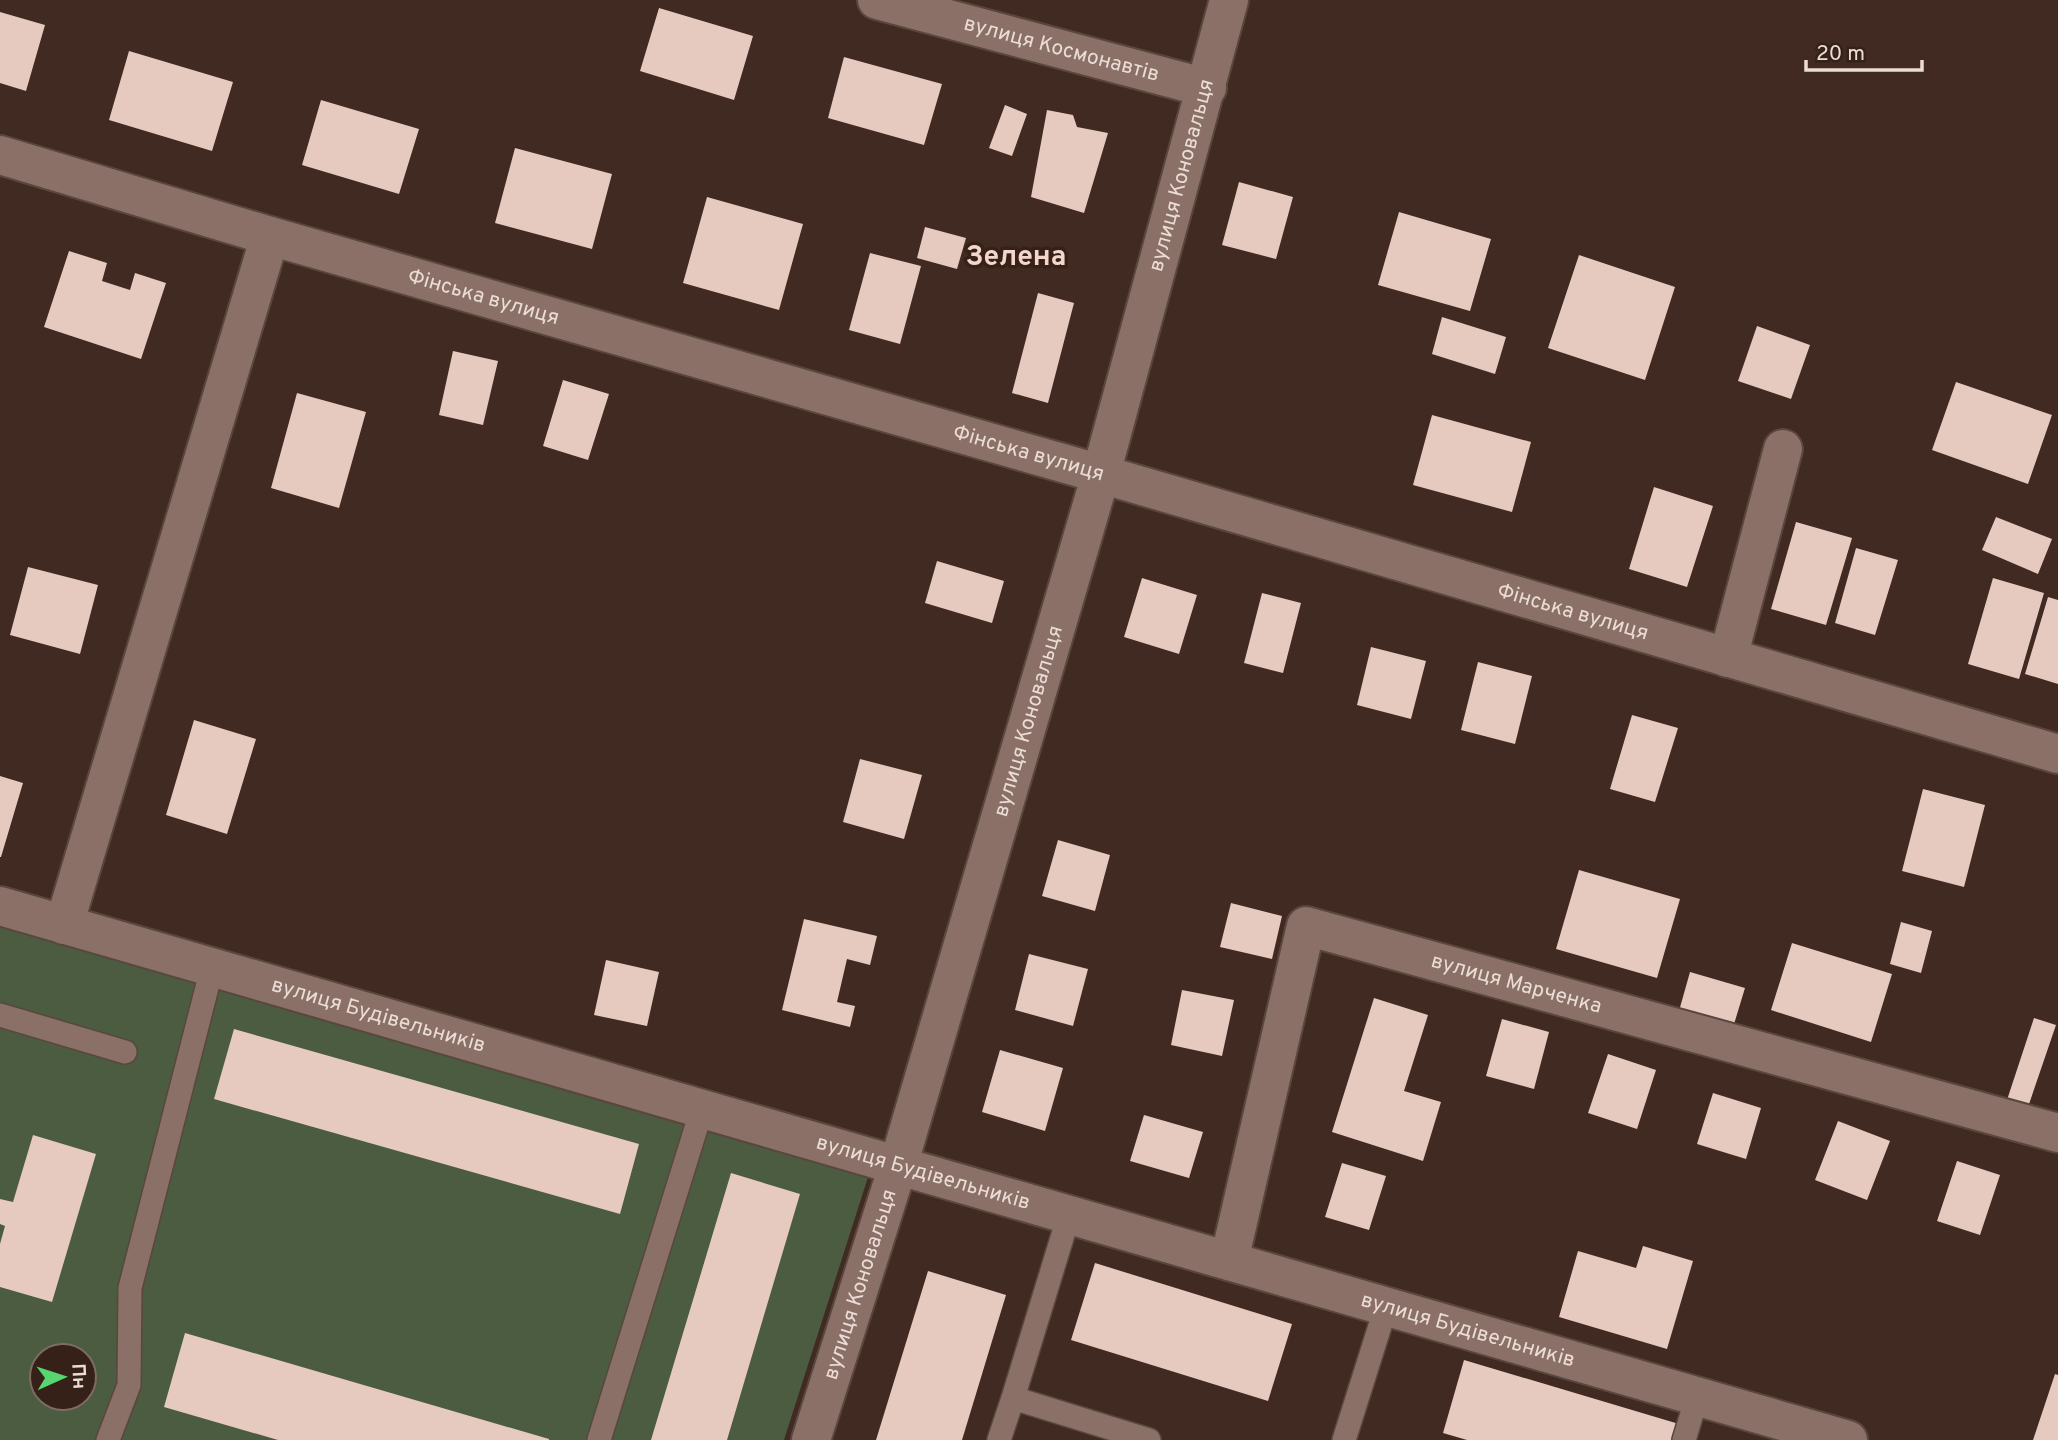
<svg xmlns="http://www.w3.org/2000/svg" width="2058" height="1440" font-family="Overpass,sans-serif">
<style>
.green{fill:#4b5c40;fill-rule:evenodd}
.building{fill:#e7cabf}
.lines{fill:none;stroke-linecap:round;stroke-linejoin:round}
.service-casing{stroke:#59473f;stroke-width:26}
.minor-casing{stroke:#59473f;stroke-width:42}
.service{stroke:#8a7066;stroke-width:23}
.minor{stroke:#8a7066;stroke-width:38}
.labels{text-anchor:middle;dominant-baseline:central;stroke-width:7;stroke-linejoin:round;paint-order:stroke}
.street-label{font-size:21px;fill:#ebdcd6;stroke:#362118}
.district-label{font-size:28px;font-weight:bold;fill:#f4d7cc;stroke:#362118}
</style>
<rect width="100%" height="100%" fill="#402a22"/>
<path class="green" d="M 0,926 L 869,1174 L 784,1440 L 0,1440 ZM 42,1356 L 84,1356 L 84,1398 L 42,1398 Z"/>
<path class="building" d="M 659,8 L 753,36 L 734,100 L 640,71 Z
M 0,12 L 45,25 L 26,91 L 0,83 Z
M 129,51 L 233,82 L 212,151 L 109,120 Z
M 844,57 L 942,84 L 924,145 L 828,118 Z
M 321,100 L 419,129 L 399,194 L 302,165 Z
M 1005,105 L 1027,114 L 1012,156 L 989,148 Z
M 1047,110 L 1073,115 L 1077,127 L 1108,133 L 1084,213 L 1031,197 Z
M 515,148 L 612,174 L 592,249 L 495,223 Z
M 1239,182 L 1293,197 L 1276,259 L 1222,245 Z
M 707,197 L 803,224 L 779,310 L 683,283 Z
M 1399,212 L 1491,239 L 1470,311 L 1378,285 Z
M 925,227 L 966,238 L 957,269 L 917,258 Z
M 69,251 L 107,263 L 102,281 L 130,290 L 135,273 L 166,283 L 141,359 L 44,327 Z
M 870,253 L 921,266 L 900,344 L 849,330 Z
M 1579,255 L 1675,287 L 1645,380 L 1548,348 Z
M 1038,293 L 1074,303 L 1048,403 L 1012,393 Z
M 1442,317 L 1506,337 L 1495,374 L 1432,354 Z
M 1757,326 L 1810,345 L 1791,399 L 1738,381 Z
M 453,351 L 498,361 L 483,425 L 439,415 Z
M 563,380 L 609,394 L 588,460 L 543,446 Z
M 1956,382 L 2052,415 L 2028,484 L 1932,450 Z
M 297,393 L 366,412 L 339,508 L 271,488 Z
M 1432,415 L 1531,442 L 1512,512 L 1413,485 Z
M 1654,487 L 1713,506 L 1687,587 L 1629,569 Z
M 1996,517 L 2052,539 L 2038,574 L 1982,550 Z
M 1796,522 L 1852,538 L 1826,625 L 1771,609 Z
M 1856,548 L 1898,560 L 1875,635 L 1835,623 Z
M 937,561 L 1004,581 L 992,623 L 925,603 Z
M 28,567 L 98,585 L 80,654 L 10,635 Z
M 1142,578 L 1197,595 L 1179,654 L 1124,637 Z
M 1993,578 L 2044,593 L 2019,679 L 1968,664 Z
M 1262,593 L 1301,603 L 1283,673 L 1244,663 Z
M 2048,597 L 2058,600 L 2058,684 L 2025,674 Z
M 1371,647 L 1426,661 L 1411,719 L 1357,705 Z
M 1478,662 L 1532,676 L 1515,744 L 1461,730 Z
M 1632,715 L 1678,728 L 1655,802 L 1610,789 Z
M 194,720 L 256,739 L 227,834 L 166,815 Z
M 860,759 L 922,775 L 904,839 L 843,822 Z
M 0,776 L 23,783 L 1,857 L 0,857 Z
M 1923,789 L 1985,805 L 1964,887 L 1902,871 Z
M 1058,840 L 1110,855 L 1095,911 L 1042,896 Z
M 1579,870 L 1680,899 L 1657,978 L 1556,949 Z
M 1231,903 L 1282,916 L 1272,959 L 1220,947 Z
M 804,919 L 877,936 L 870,965 L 847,959 L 837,1002 L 855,1006 L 850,1027 L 782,1010 Z
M 1901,922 L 1932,931 L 1921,973 L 1890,964 Z
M 1792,943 L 1892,974 L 1871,1042 L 1771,1010 Z
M 1029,954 L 1088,969 L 1073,1026 L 1015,1010 Z
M 606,960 L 659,972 L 647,1026 L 594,1015 Z
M 1690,972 L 1745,988 L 1731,1034 L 1677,1018 Z
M 1182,990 L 1234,1000 L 1222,1056 L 1171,1045 Z
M 1374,998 L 1428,1015 L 1404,1091 L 1441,1102 L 1423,1161 L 1332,1132 Z
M 2034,1018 L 2056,1025 L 2027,1110 L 2006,1103 Z
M 1502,1019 L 1549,1032 L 1534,1089 L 1486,1076 Z
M 234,1029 L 639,1144 L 620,1214 L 214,1099 Z
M 1000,1050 L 1063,1068 L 1045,1131 L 982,1112 Z
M 1608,1054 L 1656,1070 L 1637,1129 L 1588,1113 Z
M 1713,1093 L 1761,1108 L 1746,1159 L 1697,1144 Z
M 1144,1115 L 1203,1132 L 1189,1178 L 1130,1161 Z
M 1838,1121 L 1890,1141 L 1867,1200 L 1815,1180 Z
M 33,1135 L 96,1154 L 52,1302 L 0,1287 L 0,1244 L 5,1226 L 0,1224 L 0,1199 L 13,1202 Z
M 1957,1161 L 2000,1175 L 1980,1235 L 1937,1221 Z
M 1342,1163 L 1386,1176 L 1369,1230 L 1325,1217 Z
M 731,1173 L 800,1194 L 727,1440 L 651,1440 Z
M 1643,1246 L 1693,1261 L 1667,1349 L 1559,1317 L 1578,1251 L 1636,1268 Z
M 1095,1263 L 1292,1324 L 1268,1401 L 1071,1340 Z
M 928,1271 L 1006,1295 L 962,1440 L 876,1440 Z
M 185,1333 L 549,1439 L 549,1440 L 278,1440 L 164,1407 Z
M 1464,1360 L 1679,1424 L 1674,1440 L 1467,1440 L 1443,1433 Z
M 2055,1374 L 2058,1375 L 2058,1440 L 2033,1440 Z"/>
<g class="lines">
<g class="service-casing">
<path id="service" d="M 0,1015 L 125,1052
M 1069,1215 L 1013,1398 L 1149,1440
M 108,1440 L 129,1385 L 130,1288 L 212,968
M 599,1440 L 702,1109
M 999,1440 L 1013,1398
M 1344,1440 L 1386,1307
M 1684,1440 L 1697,1397"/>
</g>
<g class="minor-casing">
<g id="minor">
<path id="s1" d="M 877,0 L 1207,88"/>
<path id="s2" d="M 0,155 L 270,236 L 1101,474 L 2058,754"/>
<path d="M 1728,658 L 1783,449"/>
<path id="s3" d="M 0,906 L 1848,1440"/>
<path d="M 64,925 L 270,236"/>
<path id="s4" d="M 1229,1261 L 1306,926 L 2058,1133"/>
<path id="s5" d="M 811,1440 L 898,1166 L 1101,474 L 1229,0"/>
</g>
</g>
<use href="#service" class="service"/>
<use href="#minor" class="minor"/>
</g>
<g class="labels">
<g class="street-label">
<text stroke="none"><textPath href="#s1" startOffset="191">вулиця Космонавтів</textPath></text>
<text stroke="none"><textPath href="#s5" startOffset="1318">вулиця Коновальця</textPath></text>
<text stroke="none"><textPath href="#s2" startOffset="504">Фінська вулиця</textPath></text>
<text stroke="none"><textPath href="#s2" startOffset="1071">Фінська вулиця</textPath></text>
<text stroke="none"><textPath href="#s2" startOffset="1638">Фінська вулиця</textPath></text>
<text stroke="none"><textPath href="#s5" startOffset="751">вулиця Коновальця</textPath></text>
<text stroke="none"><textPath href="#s4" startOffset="562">вулиця Марченка</textPath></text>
<text stroke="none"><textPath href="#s3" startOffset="394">вулиця Будівельників</textPath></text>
<text stroke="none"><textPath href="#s3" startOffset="961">вулиця Будівельників</textPath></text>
<text stroke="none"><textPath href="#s5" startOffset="163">вулиця Коновальця</textPath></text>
<text stroke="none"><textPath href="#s3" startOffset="1528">вулиця Будівельників</textPath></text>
</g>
<g class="district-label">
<text x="1016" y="258">Зелена</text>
</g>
</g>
<g transform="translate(63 1377) rotate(87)"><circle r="33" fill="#362118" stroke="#7e6c64" stroke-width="2"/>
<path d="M0-5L12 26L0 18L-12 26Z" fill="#57d570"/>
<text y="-10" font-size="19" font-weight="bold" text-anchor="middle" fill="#ebdcd6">Пн</text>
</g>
<path d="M1806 60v10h116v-10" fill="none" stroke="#ebdcd6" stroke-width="3.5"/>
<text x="1816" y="60" font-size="21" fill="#ebdcd6" stroke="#362118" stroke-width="5" paint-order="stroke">20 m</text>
</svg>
